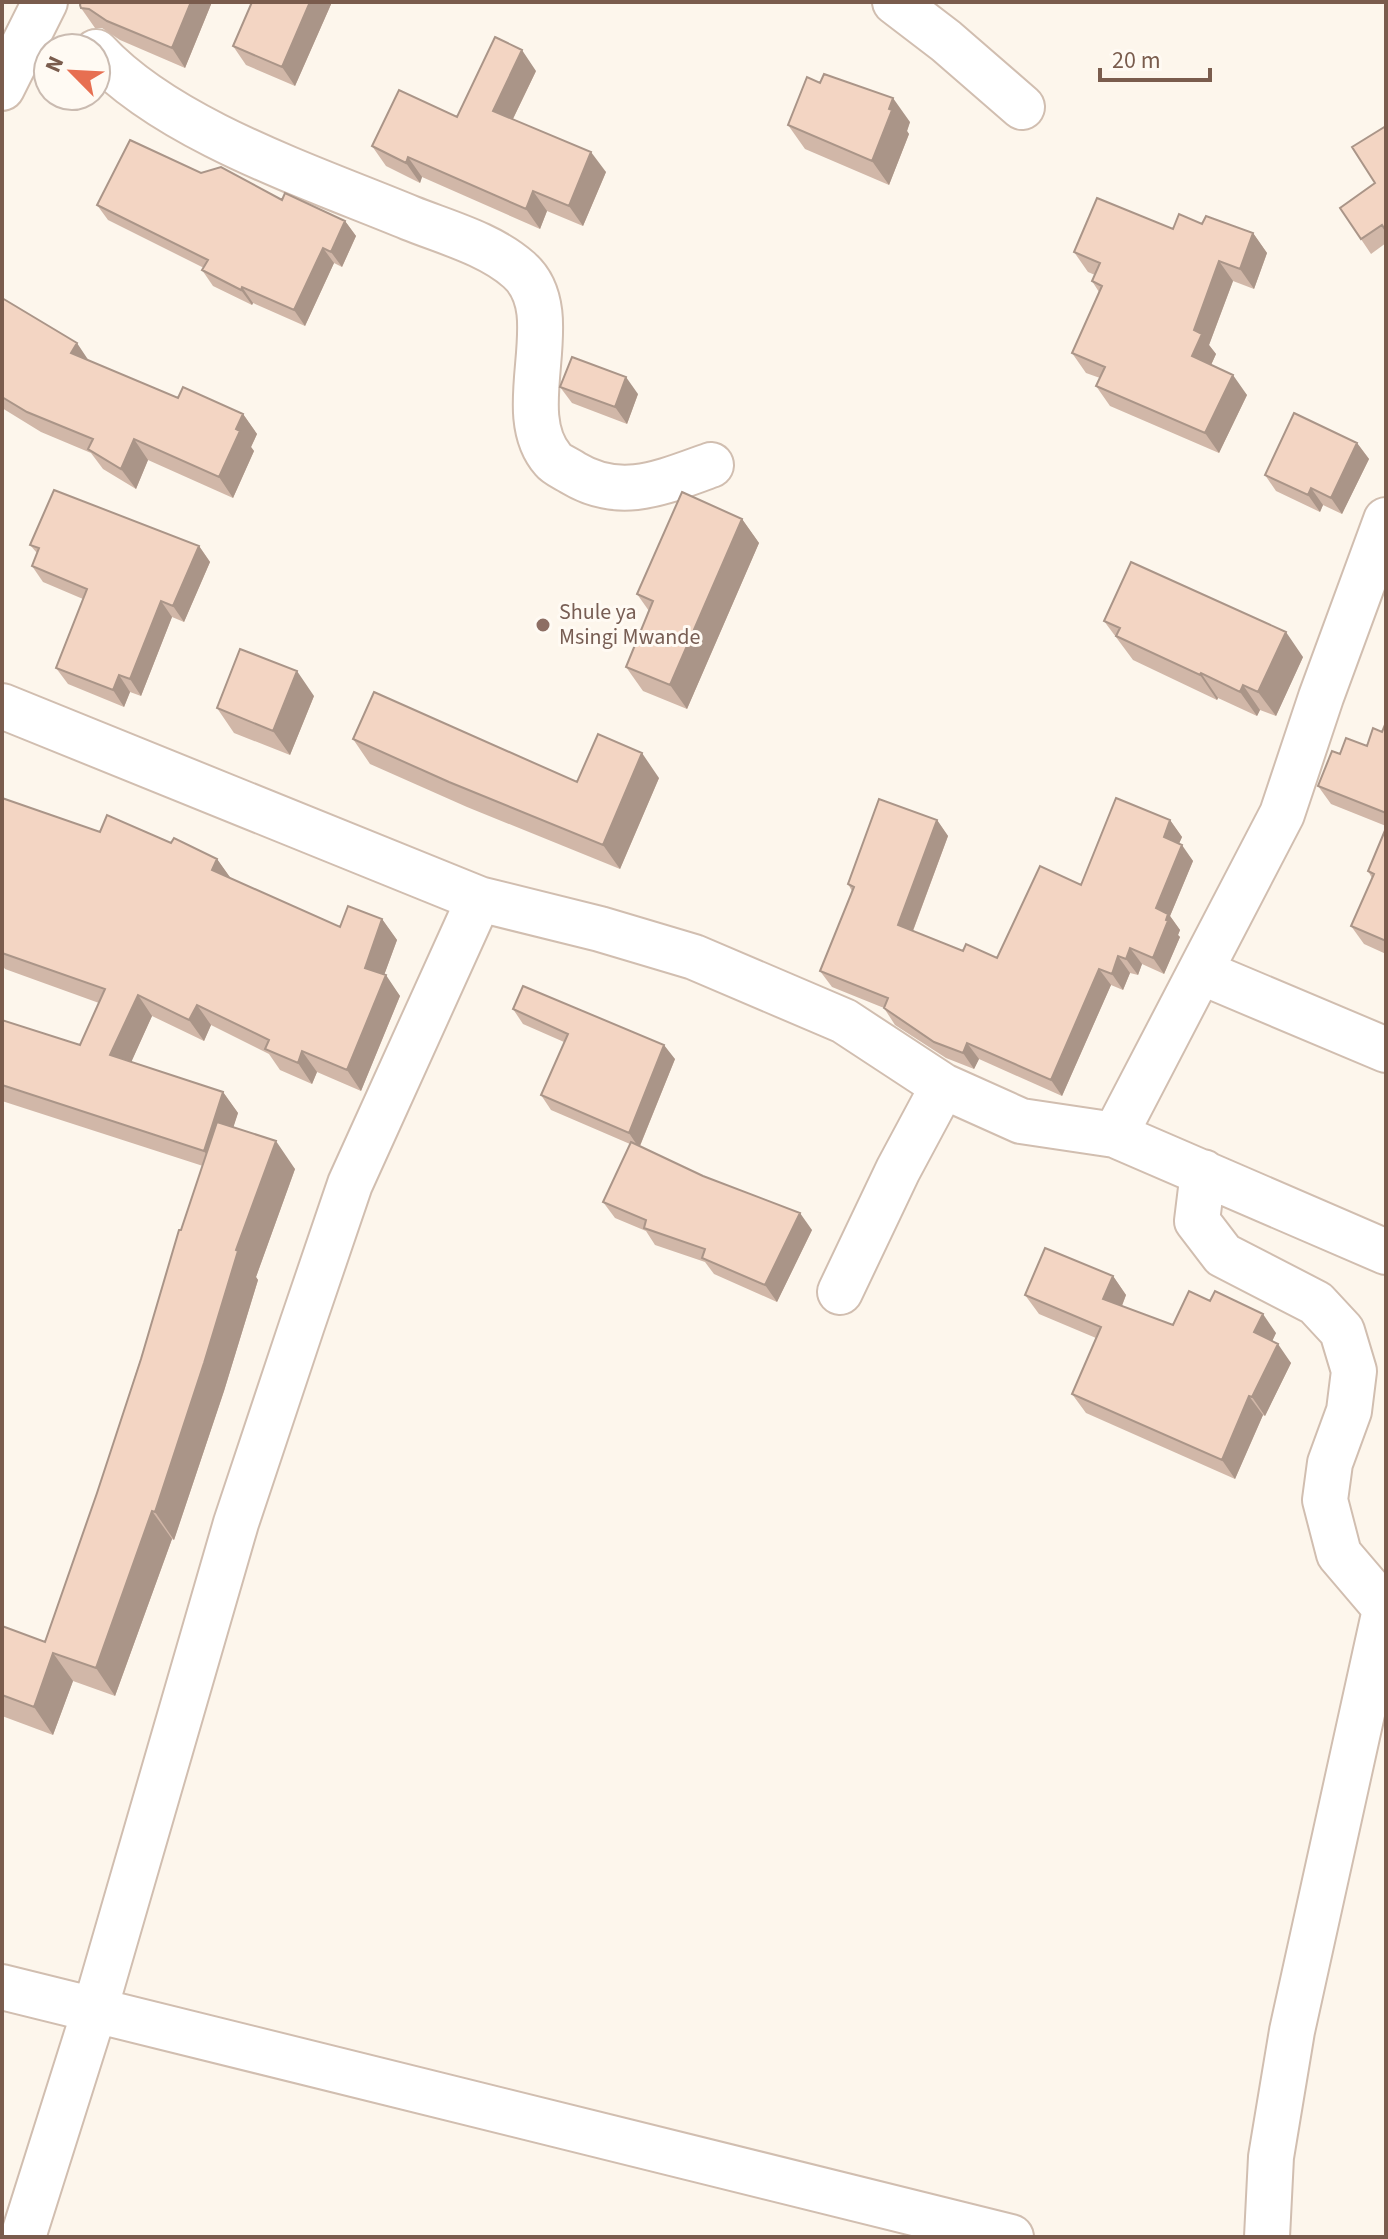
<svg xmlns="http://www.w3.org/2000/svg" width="1388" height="2239" font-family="'Source Sans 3',sans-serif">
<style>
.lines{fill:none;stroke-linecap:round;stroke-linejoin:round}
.minor-casing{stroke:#d1beb0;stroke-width:48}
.minor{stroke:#fff;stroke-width:44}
.wall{fill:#d1b7a8}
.shaded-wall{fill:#aa9588}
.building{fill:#f3d5c3;stroke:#aa9588;stroke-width:2}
.education-dot{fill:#8d6e63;stroke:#fffaf3;stroke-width:3}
.labels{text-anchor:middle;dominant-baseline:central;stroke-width:6;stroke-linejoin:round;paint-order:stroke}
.education-label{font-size:22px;fill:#785e54;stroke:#fffaf3;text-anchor:start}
</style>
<rect width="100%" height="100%" fill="#fdf6ec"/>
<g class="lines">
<g class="minor-casing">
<path id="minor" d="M 895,2 L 946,41 L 1022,107
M 96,52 C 168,130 311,177 410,218 C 445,232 490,244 519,270 C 569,314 509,410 553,460 C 557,465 567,469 573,473 C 621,502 663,482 711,465
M 2,88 L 45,2
M 2,706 L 479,899 L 600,929 L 694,957 L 844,1021 L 943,1086 L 1021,1121 L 1115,1135 L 1386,1252
M 1201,972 L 1386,1050
M 1115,1135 L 1282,814 L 1321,697 L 1386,520
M 1203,1172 L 1197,1221 L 1223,1255 L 1316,1303 L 1342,1331 L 1354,1371 L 1349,1411 L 1330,1463 L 1325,1500 L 1339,1554 L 1385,1608
M 840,1292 L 898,1170 L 943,1086
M 2,1987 L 1011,2237
M 23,2237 L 95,2009 L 236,1523 L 302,1325 L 350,1184 L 479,899
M 1267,2237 L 1271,2157 L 1292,2031 L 1386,1605"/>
</g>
<use href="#minor" class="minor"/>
</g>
<path class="wall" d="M 81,2 L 212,2 L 185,68 L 120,40 L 102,28 L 95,28 L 81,8 Z
M 252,2 L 332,2 L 295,86 L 246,65 L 233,46 Z
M 536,71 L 513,119 L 606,172 L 583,226 L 547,211 L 540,229 L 422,177 L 420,183 L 386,166 L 372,146 L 457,117 Z
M 910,122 L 907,131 L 909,134 L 889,185 L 805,149 L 788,125 Z
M 1386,126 L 1386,243 L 1371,254 L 1340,208 L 1375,183 Z
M 201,173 L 345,221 L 356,236 L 342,267 L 334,263 L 305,326 L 253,303 L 252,305 L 213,286 L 202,270 L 204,268 L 108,220 L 97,205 Z
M 1202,224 L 1253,233 L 1267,253 L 1254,289 L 1233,281 L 1209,345 L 1216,354 L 1211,365 L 1247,395 L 1219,453 L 1110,406 L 1096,386 L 1100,378 L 1086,373 L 1072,353 L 1099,292 L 1092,281 L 1095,275 L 1088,272 L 1074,252 L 1173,229 Z
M 2,298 L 89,361 L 178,398 L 243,414 L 257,434 L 251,447 L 254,451 L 233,498 L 148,460 L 136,489 L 103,469 L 91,453 L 41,432 L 2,408 Z
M 560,387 L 638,394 L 627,424 L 572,403 Z
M 1357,443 L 1369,459 L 1342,514 L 1323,505 L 1320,512 L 1276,491 L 1265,475 Z
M 742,519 L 759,543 L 687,709 L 643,691 L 626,667 L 649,611 L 637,594 Z
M 30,545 L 199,546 L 210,562 L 184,622 L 172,617 L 141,696 L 130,692 L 124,707 L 68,684 L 56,668 L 83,599 L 43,582 L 32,566 L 37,553 Z
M 1104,621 L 1303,657 L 1276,716 L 1260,710 L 1257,716 L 1218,698 L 1217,700 L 1133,660 Z
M 314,696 L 290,755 L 234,733 L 217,708 Z
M 1386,722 L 1386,826 L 1331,804 L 1318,786 L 1340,754 L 1367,746 L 1382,732 Z
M 353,739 L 577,782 L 659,778 L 620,869 L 467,807 L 370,764 Z
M 2,798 L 100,832 L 171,843 L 217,859 L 231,879 L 340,927 L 382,919 L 397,940 L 384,975 L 400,996 L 361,1091 L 317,1072 L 312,1084 L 280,1070 L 269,1054 L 211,1025 L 204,1041 L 152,1016 L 131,1062 L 223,1092 L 238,1113 L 233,1127 L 295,1169 L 256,1277 L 258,1280 L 224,1391 L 174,1540 L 172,1539 L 115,1696 L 73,1681 L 53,1735 L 2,1716 L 2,1626 L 45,1642 L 97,1493 L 203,1166 L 2,1101 L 2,1020 L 80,1045 L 99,1003 L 5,969 L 2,965 Z
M 937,820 L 948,836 L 913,931 L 963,951 L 997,958 L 1081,885 L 1170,820 L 1182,837 L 1179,843 L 1193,861 L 1170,916 L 1180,930 L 1178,935 L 1180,937 L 1164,974 L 1142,964 L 1138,975 L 1130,973 L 1123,990 L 1111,985 L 1062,1096 L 979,1059 L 974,1069 L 946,1058 L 895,1025 L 884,1008 L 832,987 L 820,971 L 852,891 L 848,884 Z
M 1386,828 L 1386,954 L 1364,944 L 1351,926 L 1372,878 L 1368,871 Z
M 513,1009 L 675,1059 L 640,1146 L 812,1230 L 777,1302 L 714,1274 L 705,1262 L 655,1245 L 646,1231 L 615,1218 L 603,1202 L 630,1144 L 551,1110 L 541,1095 L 564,1042 L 523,1024 Z
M 1113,1276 L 1126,1295 L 1122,1306 L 1173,1325 L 1276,1333 L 1272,1341 L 1291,1363 L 1265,1416 L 1263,1415 L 1235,1479 L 1086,1413 L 1072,1394 L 1096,1338 L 1039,1314 L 1025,1295 Z"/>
<path class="shaded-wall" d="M 191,2 L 212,2 L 185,68 L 172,48 Z
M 310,2 L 332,2 L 295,86 L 282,67 Z
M 522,50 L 536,71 L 507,131 L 493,111 Z
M 893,98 L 910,122 L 907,131 L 909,134 L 889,185 L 872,161 Z
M 591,152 L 606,172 L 583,226 L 569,206 Z
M 408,157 L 422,177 L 420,183 L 406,163 Z
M 533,191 L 547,211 L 540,229 L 526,209 Z
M 345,221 L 356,236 L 342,267 L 331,252 Z
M 1253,233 L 1267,253 L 1254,289 L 1240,269 Z
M 323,248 L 334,263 L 305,326 L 294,310 Z
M 1219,261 L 1233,281 L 1209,345 L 1216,354 L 1206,376 L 1192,356 L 1194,330 Z
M 242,287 L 253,303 L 252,305 L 241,290 Z
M 77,343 L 91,364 L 71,353 Z
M 1233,375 L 1247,395 L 1219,453 L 1205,433 Z
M 626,377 L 638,394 L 627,424 L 615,407 Z
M 243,414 L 257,434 L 251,447 L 254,451 L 233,498 L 219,477 L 236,429 Z
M 134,439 L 148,460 L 136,489 L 121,469 Z
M 1357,443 L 1369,459 L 1342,514 L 1331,498 Z
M 1311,488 L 1323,505 L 1320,512 L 1308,495 Z
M 742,519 L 759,543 L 687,709 L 670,685 Z
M 199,546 L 210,562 L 184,622 L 173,606 Z
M 161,601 L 172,617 L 141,696 L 130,679 Z
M 1286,632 L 1303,657 L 1276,716 L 1258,692 Z
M 297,671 L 314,696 L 290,755 L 273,731 Z
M 1201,673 L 1218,698 L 1217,700 L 1200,675 Z
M 119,675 L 130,692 L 124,707 L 113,690 Z
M 1243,685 L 1260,710 L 1257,716 L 1240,692 Z
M 642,753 L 659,778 L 620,869 L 603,845 Z
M 937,820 L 948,836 L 909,941 L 898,925 Z
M 1170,820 L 1182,837 L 1175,853 L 1164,837 Z
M 1182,845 L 1193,861 L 1170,916 L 1180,930 L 1178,935 L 1180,937 L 1164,974 L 1153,958 L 1156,908 Z
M 217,859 L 232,880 L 212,870 Z
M 382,919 L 397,940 L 379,989 L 365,968 Z
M 1130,948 L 1142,964 L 1138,975 L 1126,959 Z
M 1118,956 L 1130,973 L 1123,990 L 1112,974 Z
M 1099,969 L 1111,985 L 1062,1096 L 1051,1080 Z
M 386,975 L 400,996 L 361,1091 L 347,1070 Z
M 138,995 L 152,1016 L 125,1076 L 110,1055 Z
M 197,1005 L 211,1025 L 204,1041 L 189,1020 Z
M 967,1043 L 979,1059 L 974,1069 L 963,1053 Z
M 664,1045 L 675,1059 L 639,1148 L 629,1133 Z
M 302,1051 L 317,1072 L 312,1084 L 298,1063 Z
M 223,1092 L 238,1113 L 219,1172 L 204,1151 Z
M 276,1141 L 295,1169 L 256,1277 L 258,1280 L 224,1391 L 174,1540 L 155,1512 L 236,1250 Z
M 800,1213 L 812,1230 L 777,1302 L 765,1285 Z
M 1113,1276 L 1126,1295 L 1117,1318 L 1103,1299 Z
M 1263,1314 L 1276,1333 L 1267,1352 L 1254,1332 Z
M 1278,1344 L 1291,1363 L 1265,1416 L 1252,1397 Z
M 1249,1396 L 1263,1415 L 1235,1479 L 1222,1460 Z
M 152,1511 L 172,1539 L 115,1696 L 96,1668 Z
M 53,1653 L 73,1681 L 53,1735 L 34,1707 Z"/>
<path class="building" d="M 81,2 L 191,2 L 172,48 L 107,21 L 89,9 L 81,8 L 80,5 Z
M 252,2 L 310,2 L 282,67 L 233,46 Z
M 495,37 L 522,50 L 493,111 L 591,152 L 569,206 L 533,191 L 526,209 L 408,157 L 406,163 L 372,146 L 399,90 L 457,117 Z
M 824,74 L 893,98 L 889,109 L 892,110 L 872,161 L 788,125 L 807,77 L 820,83 Z
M 1386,126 L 1386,231 L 1382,225 L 1361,239 L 1340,208 L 1375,183 L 1352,147 Z
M 130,140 L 201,173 L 221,167 L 282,200 L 285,193 L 345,221 L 331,252 L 323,248 L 294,310 L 242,287 L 241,290 L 202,270 L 208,260 L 97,205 Z
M 1097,198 L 1173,229 L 1179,214 L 1202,224 L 1206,216 L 1253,233 L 1240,269 L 1219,261 L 1194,330 L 1202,334 L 1192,356 L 1233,375 L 1205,433 L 1096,386 L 1105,367 L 1072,353 L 1102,286 L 1092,281 L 1100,263 L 1074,252 Z
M 2,298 L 77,343 L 71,353 L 178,398 L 183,387 L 243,414 L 236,429 L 240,431 L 219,477 L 134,439 L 121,469 L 88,449 L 93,439 L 27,412 L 2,397 Z
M 572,357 L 626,377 L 615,407 L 560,387 Z
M 1294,413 L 1357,443 L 1331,498 L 1311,488 L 1308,495 L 1265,475 Z
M 54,490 L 199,546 L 173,606 L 161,601 L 130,679 L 119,675 L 113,690 L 56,668 L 87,589 L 32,566 L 39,548 L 30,545 Z
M 682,492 L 742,519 L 670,685 L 626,667 L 653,601 L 637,594 Z
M 1131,562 L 1286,632 L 1258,692 L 1243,685 L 1240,692 L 1201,673 L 1200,675 L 1116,636 L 1120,628 L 1104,621 Z
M 240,649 L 297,671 L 273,731 L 217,708 Z
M 374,692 L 577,782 L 598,734 L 642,753 L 603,845 L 449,782 L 353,739 Z
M 1386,722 L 1386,813 L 1318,786 L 1332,751 L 1340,754 L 1346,738 L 1367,746 L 1373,728 L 1382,732 Z
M 2,798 L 100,832 L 107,815 L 171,843 L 174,838 L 217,859 L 212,870 L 340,927 L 348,906 L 382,919 L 365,968 L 386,975 L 347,1070 L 302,1051 L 298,1063 L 265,1049 L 269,1040 L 197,1005 L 189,1020 L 138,995 L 110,1055 L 223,1092 L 204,1151 L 2,1085 L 2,1020 L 80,1045 L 105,989 L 2,953 Z
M 1116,798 L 1170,820 L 1164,837 L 1182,845 L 1156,908 L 1168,914 L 1166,920 L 1168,921 L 1153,958 L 1130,948 L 1126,959 L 1118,956 L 1112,974 L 1099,969 L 1051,1080 L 967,1043 L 963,1053 L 934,1042 L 884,1008 L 888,998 L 820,971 L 854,887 L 848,884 L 879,799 L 937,820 L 898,925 L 963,951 L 966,944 L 997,958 L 1040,866 L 1081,885 Z
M 1386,828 L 1386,941 L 1351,926 L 1374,874 L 1368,871 Z
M 523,986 L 664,1045 L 629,1133 L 541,1095 L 568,1034 L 513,1009 Z
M 217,1122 L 276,1141 L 236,1250 L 238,1251 L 204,1363 L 155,1512 L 152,1511 L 96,1668 L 53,1653 L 34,1707 L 2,1695 L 2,1626 L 45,1642 L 97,1493 L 141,1359 L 179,1230 L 181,1230 Z
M 631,1142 L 703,1176 L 800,1213 L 765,1285 L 702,1258 L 705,1249 L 644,1228 L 646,1220 L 603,1202 Z
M 1045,1248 L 1113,1276 L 1103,1299 L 1173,1325 L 1189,1291 L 1210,1301 L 1215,1291 L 1263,1314 L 1254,1332 L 1278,1344 L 1252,1397 L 1249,1396 L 1222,1460 L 1072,1394 L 1101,1327 L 1025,1295 Z"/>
<circle class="education-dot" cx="543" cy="625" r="8"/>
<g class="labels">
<g class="education-label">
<text x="559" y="612">Shule ya<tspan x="559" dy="25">Msingi Mwande</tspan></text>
</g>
</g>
<rect width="1388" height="2239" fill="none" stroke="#7a5c4d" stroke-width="8"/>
<g transform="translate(72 72) rotate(294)"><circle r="38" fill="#fffaf3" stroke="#cabbb1" stroke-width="2"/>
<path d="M0-6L14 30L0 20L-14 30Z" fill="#e76f51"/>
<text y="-12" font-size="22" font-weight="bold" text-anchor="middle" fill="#7a5c4d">N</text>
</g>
<path d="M1100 68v12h110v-12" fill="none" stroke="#7a5c4d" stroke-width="4"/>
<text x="1112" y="68" font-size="24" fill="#7a5c4d" stroke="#fffaf3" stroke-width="6" paint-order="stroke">20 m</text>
</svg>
